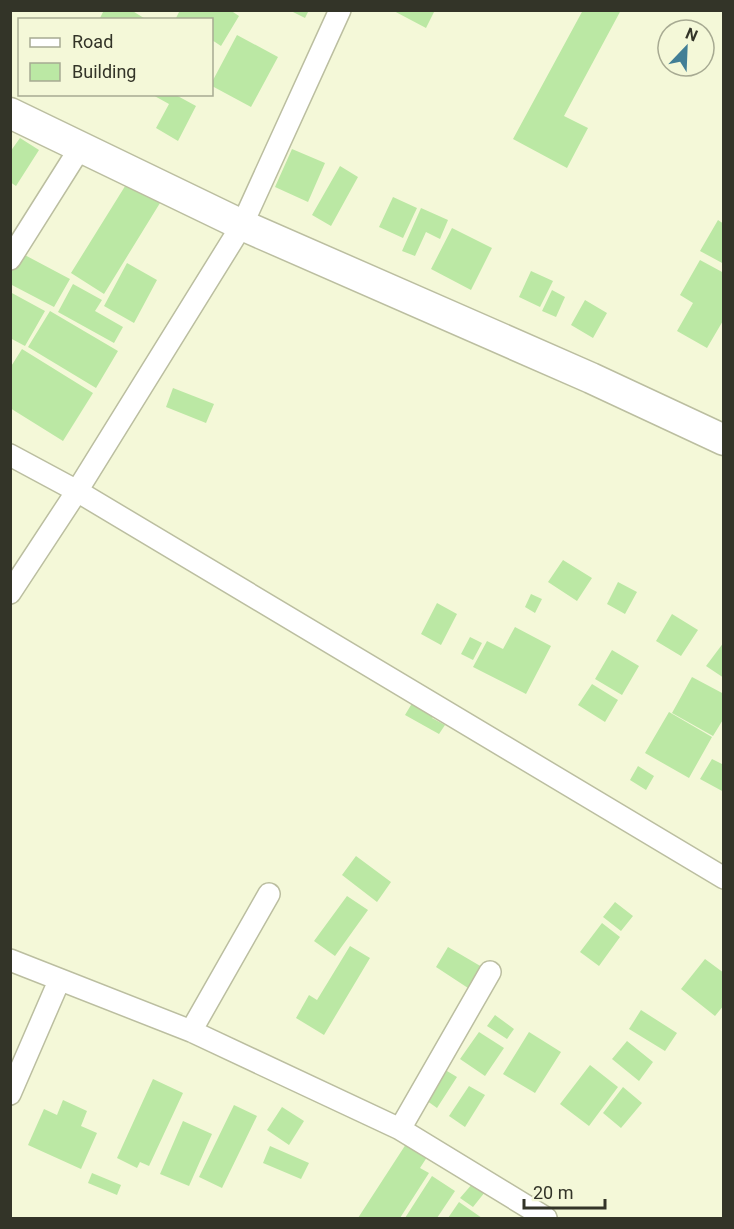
<svg xmlns="http://www.w3.org/2000/svg" width="734" height="1229" font-family="Roboto,sans-serif">
<style>
.building{fill:#bbe8a4}
.lines{fill:none;stroke-linecap:round;stroke-linejoin:round}
.street-casing{stroke:#bbbea0;stroke-width:24}
.secondary-casing{stroke:#bbbea0;stroke-width:33}
.street{stroke:#fff;stroke-width:21}
.secondary{stroke:#fff;stroke-width:30}
</style>
<rect width="100%" height="100%" fill="#f4f8d8"/>
<path class="building" d="M 104,10 L 131,10 L 147,20 L 99,20 Z
M 180,10 L 230,10 L 239,16 L 221,46 L 212,40 L 212,20 L 175,20 Z
M 289,10 L 309,10 L 305,18 Z
M 392,10 L 435,10 L 426,28 Z
M 583,10 L 621,10 L 564,116 L 588,128 L 567,168 L 513,139 Z
M 237,35 L 278,57 L 251,107 L 212,86 L 212,82 Z
M 151,94 L 174,94 L 196,106 L 178,141 L 156,128 L 169,104 Z
M 20,138 L 39,150 L 16,186 L 10,182 L 10,152 Z
M 292,149 L 325,163 L 308,202 L 275,187 Z
M 340,166 L 358,177 L 331,226 L 312,215 Z
M 127,183 L 160,203 L 104,294 L 71,273 Z
M 393,197 L 417,208 L 403,238 L 379,227 Z
M 421,208 L 448,220 L 440,239 L 426,232 L 415,256 L 402,251 Z
M 718,220 L 724,224 L 724,264 L 700,251 Z
M 452,228 L 492,248 L 471,290 L 431,269 Z
M 21,253 L 70,279 L 54,307 L 10,284 L 10,274 Z
M 700,260 L 724,273 L 724,319 L 707,348 L 677,331 L 693,303 L 680,295 Z
M 127,263 L 157,280 L 134,323 L 104,306 Z
M 531,271 L 553,281 L 540,307 L 519,297 Z
M 73,284 L 102,300 L 95,311 L 123,327 L 114,343 L 58,312 Z
M 552,290 L 565,297 L 556,317 L 542,311 Z
M 10,292 L 45,311 L 25,346 L 10,338 Z
M 585,300 L 607,313 L 593,338 L 571,325 Z
M 50,311 L 118,351 L 96,388 L 28,347 Z
M 22,349 L 93,393 L 63,441 L 10,408 L 10,368 Z
M 173,388 L 214,404 L 206,423 L 166,407 Z
M 563,560 L 592,578 L 577,601 L 548,582 Z
M 618,582 L 637,592 L 625,614 L 607,604 Z
M 531,594 L 542,599 L 535,613 L 525,607 Z
M 437,603 L 457,614 L 441,645 L 421,634 Z
M 672,614 L 698,630 L 681,656 L 656,641 Z
M 515,627 L 551,646 L 526,694 L 473,667 L 487,641 L 503,649 Z
M 470,637 L 482,643 L 473,660 L 461,654 Z
M 724,642 L 724,678 L 706,666 Z
M 612,650 L 639,666 L 622,695 L 595,679 Z
M 692,677 L 724,694 L 724,718 L 713,736 L 672,713 Z
M 592,684 L 618,700 L 605,722 L 578,705 Z
M 417,695 L 438,708 L 432,718 L 445,725 L 439,734 L 405,715 Z
M 669,712 L 712,737 L 689,778 L 645,753 Z
M 712,759 L 724,765 L 724,792 L 700,779 Z
M 638,766 L 654,776 L 646,790 L 630,780 Z
M 356,856 L 391,882 L 377,902 L 342,875 Z
M 347,896 L 368,910 L 335,956 L 314,941 Z
M 615,902 L 633,916 L 621,931 L 603,917 Z
M 602,923 L 620,937 L 599,966 L 580,952 Z
M 350,946 L 370,958 L 324,1035 L 296,1018 L 309,995 L 317,1000 Z
M 448,947 L 482,967 L 468,988 L 436,967 Z
M 705,959 L 724,973 L 724,1005 L 715,1016 L 681,989 Z
M 641,1010 L 677,1033 L 665,1051 L 629,1029 Z
M 495,1015 L 514,1029 L 507,1039 L 487,1026 Z
M 479,1032 L 504,1048 L 485,1076 L 460,1059 Z
M 529,1032 L 561,1052 L 535,1093 L 503,1074 Z
M 627,1041 L 653,1062 L 639,1081 L 612,1059 Z
M 590,1065 L 618,1087 L 589,1126 L 560,1104 Z
M 442,1068 L 457,1077 L 437,1108 L 423,1098 Z
M 153,1079 L 183,1093 L 149,1166 L 140,1162 L 137,1168 L 117,1158 Z
M 469,1086 L 485,1095 L 465,1127 L 449,1116 Z
M 623,1087 L 642,1103 L 621,1128 L 603,1113 Z
M 63,1100 L 87,1111 L 81,1126 L 97,1133 L 81,1169 L 28,1145 L 44,1109 L 57,1115 Z
M 234,1105 L 257,1116 L 222,1188 L 199,1177 Z
M 282,1107 L 304,1121 L 289,1145 L 267,1130 Z
M 183,1121 L 212,1134 L 189,1186 L 160,1174 Z
M 408,1141 L 429,1154 L 420,1168 L 429,1173 L 400,1218 L 358,1218 Z
M 270,1146 L 309,1163 L 301,1179 L 263,1163 Z
M 92,1173 L 121,1185 L 117,1195 L 88,1183 Z
M 432,1176 L 455,1191 L 437,1218 L 405,1218 Z
M 473,1183 L 485,1192 L 473,1207 L 460,1198 Z
M 459,1202 L 482,1218 L 448,1218 Z"/>
<g class="lines">
<g class="street-casing">
<path id="street" d="M 10,259 L 80,148
M 10,455 L 77,491 L 724,878
M 10,593 L 77,491 L 242,225 L 340,10
M 10,960 L 191,1031 L 400,1129 L 546,1218
M 191,1031 L 269,894
M 10,1094 L 59,981
M 400,1129 L 490,972"/>
</g>
<g class="secondary-casing">
<path id="secondary" d="M 10,113 L 242,225 L 591,378 L 724,440"/>
</g>
<use href="#street" class="street"/>
<use href="#secondary" class="secondary"/>
</g>
<rect width="734" height="1229" fill="none" stroke="#333428" stroke-width="24"/>
<rect x="18" y="18" width="195" height="78" fill="#f4f8d8" stroke="#a7aa92" stroke-width="1.5"/>
<rect x="30" y="38" width="30" height="9" fill="#ffffff" stroke="#a7aa92" stroke-width="1.5"/>
<text x="72" y="48" font-size="18" fill="#333428">Road</text>
<rect x="30" y="63" width="30" height="18" fill="#bbe8a4" stroke="#a7aa92" stroke-width="1.5"/>
<text x="72" y="78" font-size="18" fill="#333428">Building</text>
<g transform="translate(686 48) rotate(23)"><circle r="28" fill="#f4f8d8" stroke="#a7aa92" stroke-width="1.5"/>
<path d="M0-4.5L10 22L0 15L-10 22Z" fill="#427f96"/>
<text y="-9" font-size="16" font-weight="bold" text-anchor="middle" fill="#333428">N</text>
</g>
<path d="M524 1199v9h81v-9" fill="none" stroke="#333428" stroke-width="3"/>
<text x="533" y="1199" font-size="18" fill="#333428" stroke="#f4f8d8" stroke-width="4.5" paint-order="stroke">20 m</text>
</svg>
